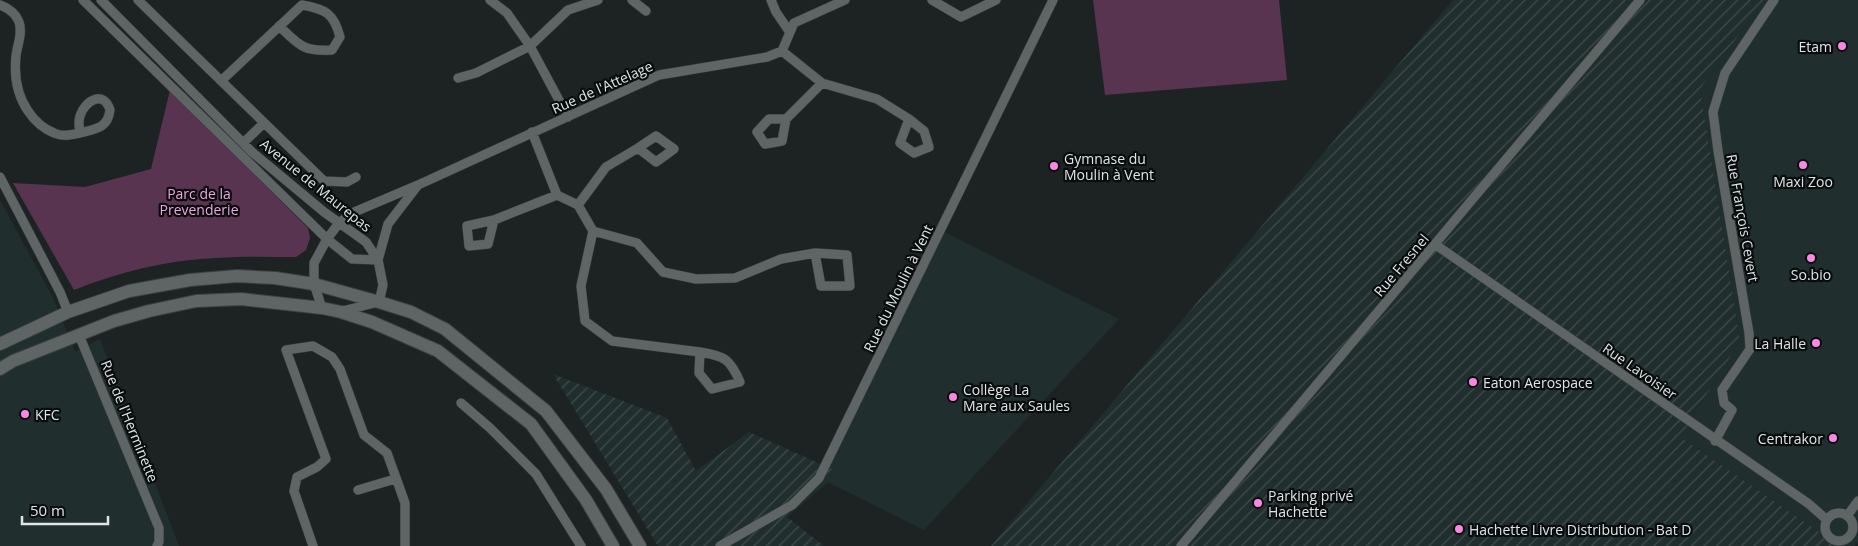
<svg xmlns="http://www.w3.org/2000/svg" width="1858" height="546" font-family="'Open Sans',sans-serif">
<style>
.built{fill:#212e2e}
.industrial{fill:url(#industrial-furrows)}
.park{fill:#583450}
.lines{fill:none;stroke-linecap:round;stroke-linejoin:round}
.street-casing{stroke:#3c4040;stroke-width:10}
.secondary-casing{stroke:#3c4040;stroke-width:14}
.street{stroke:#5e6564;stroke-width:9}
.secondary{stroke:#5e6564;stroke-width:12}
.poi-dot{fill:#fb87e5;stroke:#090c0c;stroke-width:2}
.labels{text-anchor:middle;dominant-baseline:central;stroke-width:4.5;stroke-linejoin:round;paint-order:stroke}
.poi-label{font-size:14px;fill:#e1e4e4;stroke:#090c0c;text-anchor:start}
.street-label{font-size:14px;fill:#e1e4e4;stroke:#090c0c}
.park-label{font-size:14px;fill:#efa5df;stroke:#090c0c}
</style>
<defs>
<pattern id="industrial-furrows" width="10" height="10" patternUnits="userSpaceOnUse" patternTransform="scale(1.25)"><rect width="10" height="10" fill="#212e2e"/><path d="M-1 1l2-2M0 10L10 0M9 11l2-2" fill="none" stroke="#414c4c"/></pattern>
</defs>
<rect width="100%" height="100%" fill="#1d2323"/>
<path class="built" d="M 1764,0 L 1858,0 L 1858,541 L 1855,546 L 1840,546 L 1680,437 L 1740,341 L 1700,89 Z
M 0,200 L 53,298 L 75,352 L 100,339 L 179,546 L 0,546 Z
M 940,230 L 1119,319 L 924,530 L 819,478 Z"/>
<path class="industrial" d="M 1453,0 L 1764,0 L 1700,89 L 1740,341 L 1680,437 L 1840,546 L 991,546 Z
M 553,374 L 667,418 L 696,471 L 749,432 L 834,470 L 827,483 L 787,517 L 824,546 L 658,546 Z"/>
<path class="park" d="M 1093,0 L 1279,0 L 1287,80 L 1105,95 Z
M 170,90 L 308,228 L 310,238 L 306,250 L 296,257 C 270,257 243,256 216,258 C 167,260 119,272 74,290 L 13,183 L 85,187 L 151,169 Z"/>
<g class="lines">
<g class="street-casing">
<path id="street" d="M 83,0 L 327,239 L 352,259 L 378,260
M 101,0 L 252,152 L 324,212 L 366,242 L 378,260
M 138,0 L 324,181 L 347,182 L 356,177
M 490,0 L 507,13 L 530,46 L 568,117
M 632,0 L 646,11
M 771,0 L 776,12 L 789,31
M 932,0 L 961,17 L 996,0
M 0,5 C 8,8 16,14 19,22 C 23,33 17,46 16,56 C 14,75 17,95 28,111 C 34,120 44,129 54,133 C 63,137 70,135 80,133 C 94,129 108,129 110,110 C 104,90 85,100 80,116 C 78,122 79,127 80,132
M 782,51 L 822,83 L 877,99 L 909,119 L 924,131 L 929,147 L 914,153 L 900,143 L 909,119
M 458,78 L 476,73 L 530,46 L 568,10 L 598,0
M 221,81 L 302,5 C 325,9 334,13 340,37 L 332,50 C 303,52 299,45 279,26
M 786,119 L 769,119 L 757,132 L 765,144 L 782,141 L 786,119 L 822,83
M 532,132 L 557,195 L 578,205 L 593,231 L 637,243 L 663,272 L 696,279 L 735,278 L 781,259 L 815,253 L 821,286 L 850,286 L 847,255 L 815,253
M 243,143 L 264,123
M 0,177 L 60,292 L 68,312
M 578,205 L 606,167 L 638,148 L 656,162 L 674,149 L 656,136 L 638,148
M 494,220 L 488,244 L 469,246 L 467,226 L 494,220 L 557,195
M 593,231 L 581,286 L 585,321 L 612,341 L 700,352 L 699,373 L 712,389 L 740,382 C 730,359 725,356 700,352
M 1436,245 L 1809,504 L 1827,520
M 322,308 L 314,284 L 314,263 L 327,239 L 339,223 L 352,213 L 418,185
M 342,311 L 379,302 L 383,285 L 378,260 L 388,224 L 418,185 L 659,75 L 767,57 L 782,51 L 794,23 L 845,0
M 79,335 L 159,528 L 159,542 L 157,546
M 461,403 L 490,428 L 536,474 L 581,546
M 1715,441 L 1732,410 L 1724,403 L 1722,390 L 1750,349 L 1749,333 L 1718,151 L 1713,112 L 1725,73 L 1774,0
M 358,490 L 395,479
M1825 527a14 14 0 1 1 28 0a14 14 0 1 1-28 0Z
M 1847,516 L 1858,501
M 313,546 L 294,491 L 297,477 L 317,467 L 326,459 L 286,350 L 313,346 L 332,357 L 340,369 L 364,435 L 387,453 L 400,489 L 405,503 L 405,546
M 720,546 L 792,505 L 819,478 L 1053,0
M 1181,546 L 1640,0"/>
</g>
<g class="secondary-casing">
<path id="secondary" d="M 0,344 L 68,312 L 129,291 L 190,280 L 237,276 L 275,278 L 314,284 L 379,302 L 411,312 L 445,329 L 546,411 L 606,489 L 640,546
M 0,369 L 13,361 L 114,321 L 149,311 L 196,301 L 241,299 L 322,308 L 341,312 L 372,322 L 438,351 L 531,424 L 586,500 L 613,546"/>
</g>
<use href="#street" class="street"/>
<use href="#secondary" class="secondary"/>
</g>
<g class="poi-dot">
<circle cx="1842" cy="46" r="5"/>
<circle cx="1803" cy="165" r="5"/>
<circle cx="1054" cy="166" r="5"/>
<circle cx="1811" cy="258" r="5"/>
<circle cx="1816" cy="343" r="5"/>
<circle cx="1473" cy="382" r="5"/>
<circle cx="953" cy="397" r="5"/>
<circle cx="25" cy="414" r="5"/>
<circle cx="1833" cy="438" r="5"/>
<circle cx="1258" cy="503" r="5"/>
<circle cx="1459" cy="529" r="5"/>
</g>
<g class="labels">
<g class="poi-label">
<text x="1832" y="46" text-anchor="end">Etam</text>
<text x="1064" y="158">Gymnase du<tspan x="1064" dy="16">Moulin à Vent</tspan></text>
<text x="1803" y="181" text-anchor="middle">Maxi Zoo</text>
<text x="1811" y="274" text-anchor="middle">So.bio</text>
<text x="1806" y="343" text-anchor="end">La Halle</text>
<text x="1483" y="382">Eaton Aerospace</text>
<text x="963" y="389">Collège La<tspan x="963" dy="16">Mare aux Saules</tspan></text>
<text x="35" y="414">KFC</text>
<text x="1823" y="438" text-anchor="end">Centrakor</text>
<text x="1268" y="495">Parking privé<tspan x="1268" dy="16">Hachette</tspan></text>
<text x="1469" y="529">Hachette Livre Distribution - Bat D</text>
</g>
<g class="street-label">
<text transform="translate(602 87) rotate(-24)">Rue de l'Attelage</text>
<text transform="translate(316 185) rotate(39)">Avenue de Maurepas</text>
<text transform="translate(1743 218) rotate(80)">Rue François Cevert</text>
<text transform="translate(1401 265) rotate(-50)">Rue Fresnel</text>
<text transform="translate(898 288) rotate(-64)">Rue du Moulin à Vent</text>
<text transform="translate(1640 371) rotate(35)">Rue Lavoisier</text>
<text transform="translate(130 421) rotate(68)">Rue de l'Herminette</text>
</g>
<g class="park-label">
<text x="199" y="193">Parc de la<tspan x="199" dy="16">Prevenderie</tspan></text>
</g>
</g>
<path d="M22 516v8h86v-8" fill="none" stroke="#e1e4e4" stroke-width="2.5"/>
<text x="30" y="516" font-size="15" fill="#e1e4e4" stroke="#090c0c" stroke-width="4" paint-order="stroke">50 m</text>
</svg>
